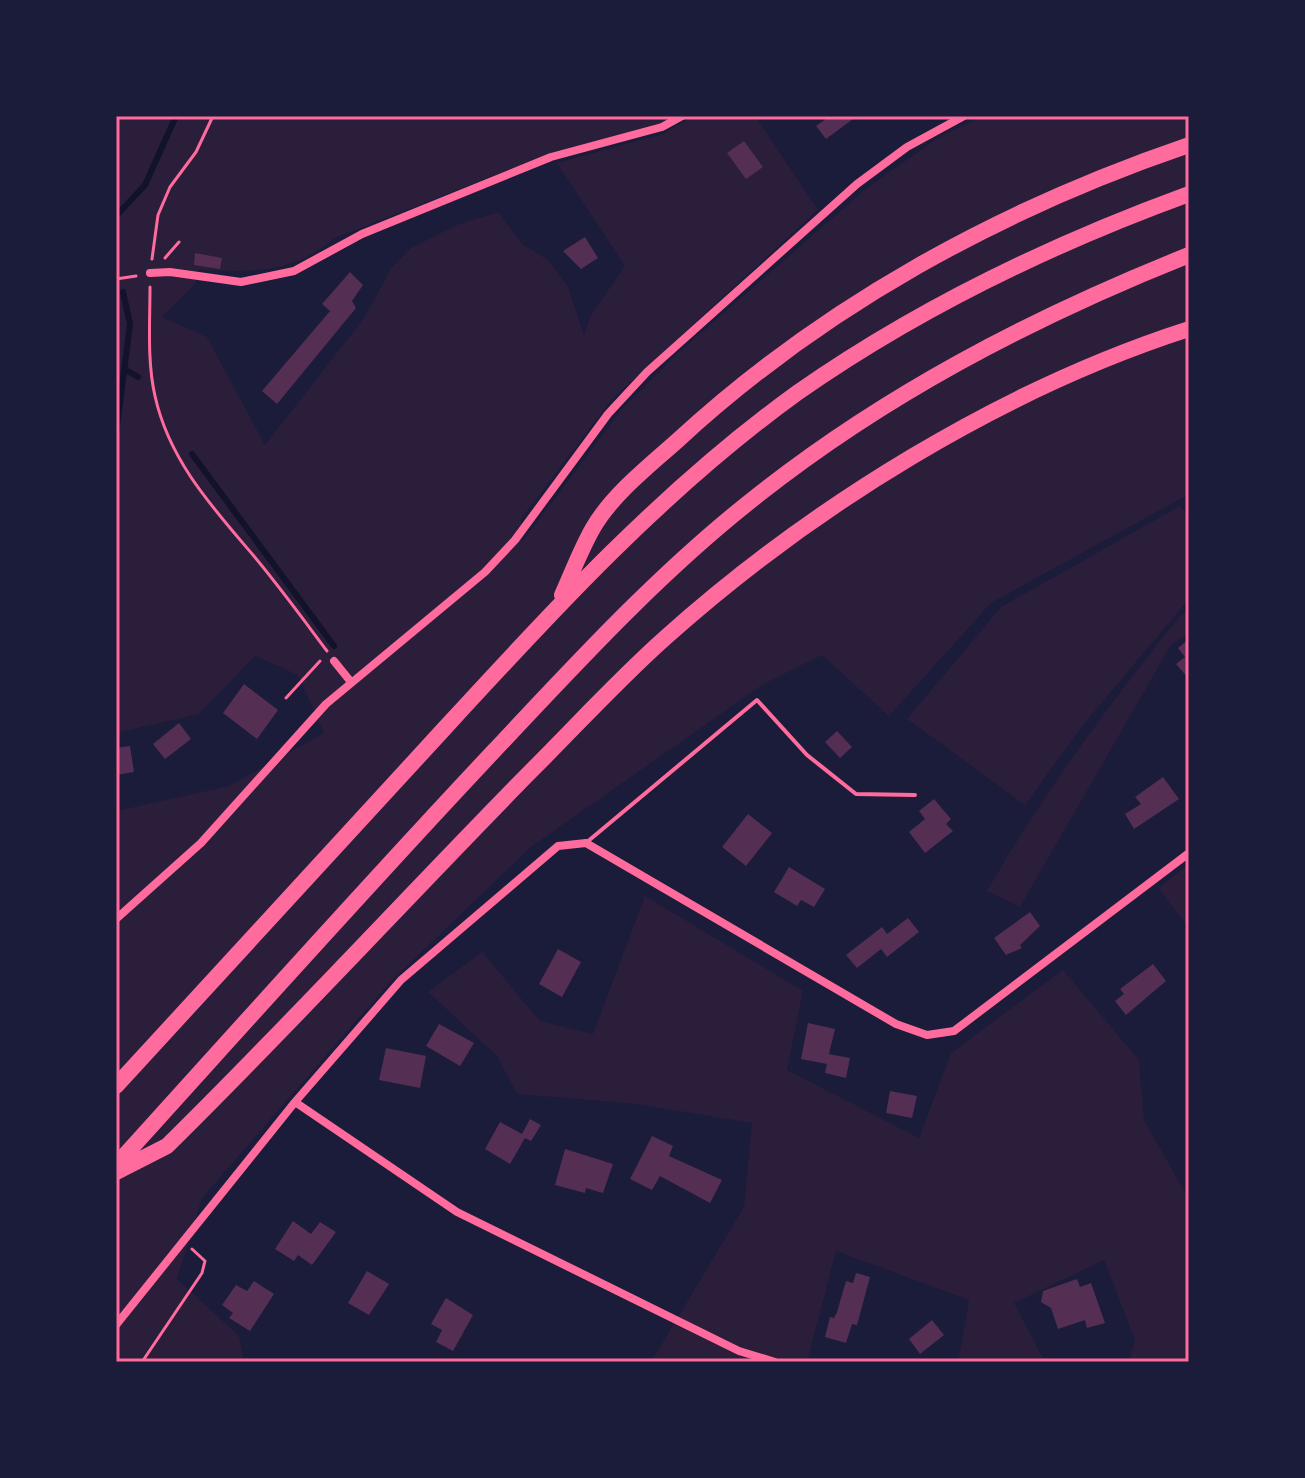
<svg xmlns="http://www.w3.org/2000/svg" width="1305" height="1478" font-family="'Space Grotesk',sans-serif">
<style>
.green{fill:#2a1e3b}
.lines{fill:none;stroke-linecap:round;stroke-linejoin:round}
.stream{stroke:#12122b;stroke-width:6}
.building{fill:#542f53}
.path{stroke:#ff6b9d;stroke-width:3}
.service{stroke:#ff6b9d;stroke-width:4}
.minor{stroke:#ff6b9d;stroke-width:8}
.motorway{stroke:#ff6b9d;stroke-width:16}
.neatline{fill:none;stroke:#ff6b9d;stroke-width:3}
</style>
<rect width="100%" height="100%" fill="#1b1b3a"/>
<path class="green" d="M 116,116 L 674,116 L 659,125 L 544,156 L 335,238 C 294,274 250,272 198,270 L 195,284 L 162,317 L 207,337 L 265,445 L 364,318 L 392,267 L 411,248 L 457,225 L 498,212 L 522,244 L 548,260 L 568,287 L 584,335 L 591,315 L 625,266 L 557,163 L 663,134 L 694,116 L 755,116 L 818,210 L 613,398 L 521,519 L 522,542 L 622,409 L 680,351 L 868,187 L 941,136 L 983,116 L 1189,116 L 1189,494 L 991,603 L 889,716 L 822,655 L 762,685 L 531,847 L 390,982 L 202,1198 L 177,1279 L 239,1336 L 244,1362 L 116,1362 L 116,811 L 229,786 L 324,733 L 298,675 L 255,656 L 199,714 L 116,733 Z
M 1180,506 L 1189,517 L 1189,599 L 1083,725 L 1025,805 L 907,719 L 1001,607 Z
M 1189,609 L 1189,633 L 1171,645 L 1020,907 L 987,891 C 1046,789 1107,707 1180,616 Z
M 1189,864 L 1189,928 L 1158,888 Z
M 645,896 L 803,991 L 787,1070 L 919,1138 L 951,1053 L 1063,970 L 1139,1060 L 1144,1120 L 1189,1199 L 1187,1362 L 1129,1362 L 1135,1340 L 1104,1260 L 1014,1303 L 1045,1362 L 958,1362 L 969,1300 L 836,1251 L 807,1362 L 651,1362 L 744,1207 L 752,1123 L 637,1104 L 517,1094 L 497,1056 L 428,992 L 482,952 L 540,1021 L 593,1034 Z"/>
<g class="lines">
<path class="stream" d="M 116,216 L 145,185 L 176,116
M 126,370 L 138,377
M 116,434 L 130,324 L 123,292
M 192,454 L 334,646"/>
</g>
<path class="building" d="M 830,116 L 857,116 L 826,139 L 816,126 Z
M 744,141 L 763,167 L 746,179 L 727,153 Z
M 585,237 L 598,258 L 581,269 L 563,251 Z
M 195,253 L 222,258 L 220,269 L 194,265 Z
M 350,272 L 363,285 L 352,301 L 356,308 L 277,404 L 262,391 L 330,311 L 322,304 Z
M 1189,639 L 1189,679 L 1176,664 L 1185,657 L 1178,648 Z
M 244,684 L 278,710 L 257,739 L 223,713 Z
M 179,723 L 191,739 L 165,759 L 153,744 Z
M 837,731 L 852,747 L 840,758 L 825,742 Z
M 130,746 L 134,772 L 116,775 L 116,748 Z
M 1163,777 L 1179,799 L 1134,829 L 1125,814 L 1141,804 L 1135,797 Z
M 934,799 L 951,819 L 946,824 L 953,831 L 925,853 L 909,832 L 925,819 L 919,811 Z
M 748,814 L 772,833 L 746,866 L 722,847 Z
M 789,867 L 825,889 L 814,907 L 801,900 L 797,906 L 774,892 Z
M 1030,912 L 1040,926 L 1020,945 L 1022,948 L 1006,955 L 994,938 Z
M 908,918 L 919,932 L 887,957 L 881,949 L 857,968 L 846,955 L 882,927 L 887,934 Z
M 558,949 L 581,962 L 562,997 L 539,984 Z
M 1153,964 L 1166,981 L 1126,1015 L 1115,1001 L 1124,994 L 1120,989 Z
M 808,1023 L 835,1029 L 829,1054 L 850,1058 L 846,1078 L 825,1073 L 827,1064 L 801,1059 Z
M 439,1024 L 474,1043 L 460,1066 L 426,1046 Z
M 386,1048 L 426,1056 L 420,1088 L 379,1080 Z
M 890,1091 L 917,1096 L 912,1118 L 886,1113 Z
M 530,1119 L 541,1125 L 531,1141 L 525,1138 L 510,1164 L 485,1149 L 500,1122 L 522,1134 Z
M 652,1136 L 673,1146 L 669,1156 L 722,1180 L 710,1203 L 660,1176 L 652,1190 L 630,1179 Z
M 565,1149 L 613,1164 L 603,1193 L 586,1188 L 585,1193 L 555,1185 Z
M 293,1221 L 311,1234 L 320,1222 L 336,1232 L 312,1265 L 298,1255 L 294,1261 L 275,1249 Z
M 367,1271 L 389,1284 L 369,1315 L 348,1303 Z
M 856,1273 L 870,1277 L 857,1325 L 852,1324 L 846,1343 L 825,1337 L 830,1317 L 834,1318 L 837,1312 L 846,1281 L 853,1283 Z
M 1077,1279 L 1080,1287 L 1091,1283 L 1105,1323 L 1087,1328 L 1085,1320 L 1058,1329 L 1051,1308 L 1041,1302 L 1043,1291 Z
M 254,1281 L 274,1294 L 250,1331 L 229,1318 L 233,1313 L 222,1305 L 236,1285 L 247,1291 Z
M 446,1298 L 473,1315 L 453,1351 L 436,1342 L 442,1330 L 431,1324 Z
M 932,1320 L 944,1335 L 920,1354 L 909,1339 Z"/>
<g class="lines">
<path class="path" d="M 165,258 L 179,242
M 152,259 L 158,215 L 170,187 L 196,152 L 213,116
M 116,279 L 136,276
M 150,287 C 150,323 147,361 155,396 C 169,460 212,507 253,555 C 279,586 303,619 327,651
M 286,698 L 320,661
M 142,1362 L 202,1273 L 205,1261 L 192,1249"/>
<path class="service" d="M 587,842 L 757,700 L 807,755 L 856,794 L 915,795"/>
<path class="minor" d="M 150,273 L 170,272 L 241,282 L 294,271 L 362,234 L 551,157 L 662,127 L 682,116
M 334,661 L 351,682
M 116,919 L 201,843 L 326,704 L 485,572 L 515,540 L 608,414 L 647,372 L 857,184 L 907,147 L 964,116
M 295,1102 L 457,1212 L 739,1351 L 775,1362
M 116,1325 L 295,1102 L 401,980 L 558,846 L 586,843 L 896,1024 L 927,1035 L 954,1031 L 1189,853"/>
<path class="motorway" d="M 562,595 C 572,573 581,549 593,528 C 612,495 649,466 677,441 C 823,306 1001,209 1189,145
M 116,1086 C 225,968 334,849 443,730 C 553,610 664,489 797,393 C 917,309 1052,244 1189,194
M 116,1165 C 241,1027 365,888 492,753 C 574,666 655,577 748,503 C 881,396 1031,318 1189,255
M 116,1172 L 167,1146 C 292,1023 410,894 533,769 C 577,725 619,679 665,638 C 811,507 1002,389 1189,329"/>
</g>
<rect width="1305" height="1478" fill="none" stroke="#1b1b3a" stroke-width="236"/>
<rect x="118" y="118" width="1069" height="1242" class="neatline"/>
</svg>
